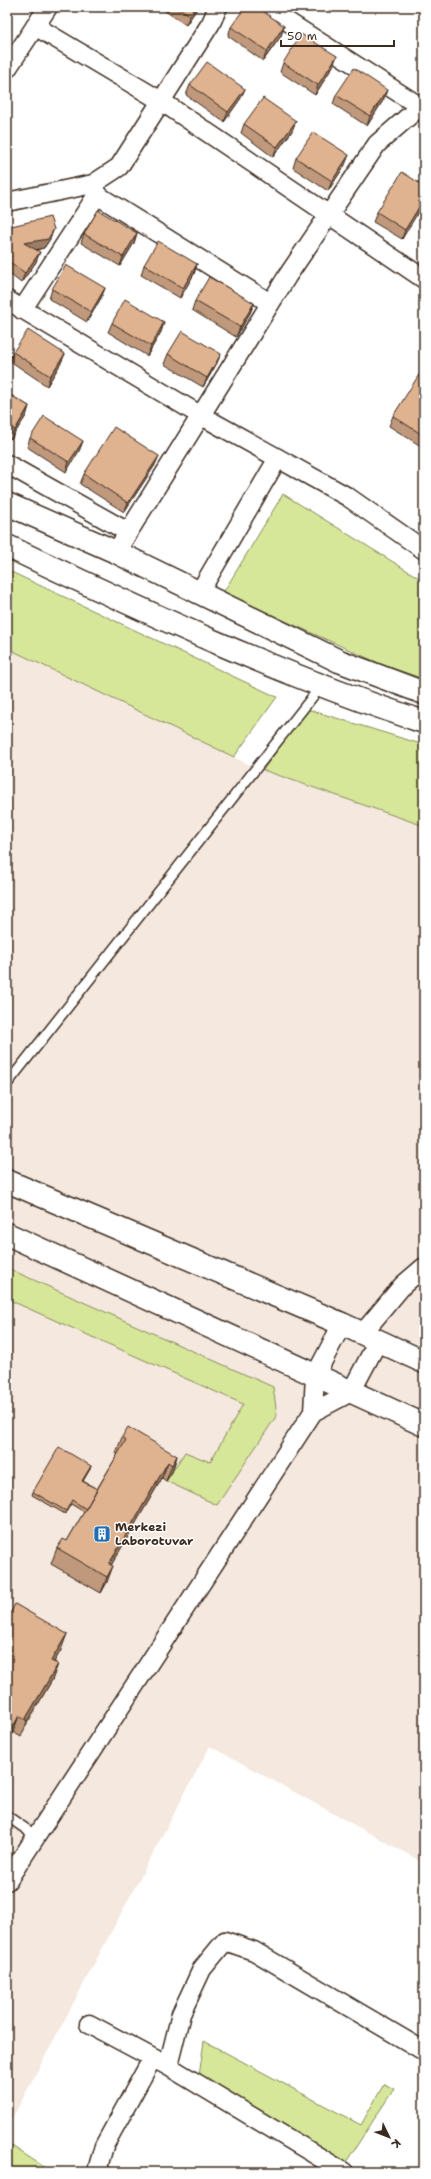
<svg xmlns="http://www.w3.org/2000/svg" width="431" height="2179" font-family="'Shantell Sans',sans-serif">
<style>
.built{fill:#f5e8de}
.green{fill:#d6e79a;stroke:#88885c}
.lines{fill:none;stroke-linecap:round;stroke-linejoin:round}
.lane-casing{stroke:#3b2a1e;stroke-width:12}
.street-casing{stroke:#3b2a1e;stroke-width:21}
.secondary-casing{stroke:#3b2a1e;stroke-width:25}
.lane{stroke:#fff;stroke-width:9}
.street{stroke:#fff;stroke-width:18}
.secondary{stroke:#fff;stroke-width:22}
.wall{fill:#c0997c;stroke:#3b2a1e}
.shaded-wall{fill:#9c7d65;stroke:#3b2a1e}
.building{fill:#dfb290;stroke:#3b2a1e}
.labels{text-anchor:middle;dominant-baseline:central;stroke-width:3;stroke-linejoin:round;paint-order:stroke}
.poi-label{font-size:12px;font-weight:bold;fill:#3b2a1e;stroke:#fff;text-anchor:start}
</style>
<rect width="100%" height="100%" fill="#fff"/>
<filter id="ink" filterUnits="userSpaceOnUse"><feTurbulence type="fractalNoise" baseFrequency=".025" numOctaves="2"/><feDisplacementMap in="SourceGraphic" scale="8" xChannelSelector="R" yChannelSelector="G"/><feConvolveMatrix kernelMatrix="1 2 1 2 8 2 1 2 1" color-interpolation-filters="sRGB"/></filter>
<g filter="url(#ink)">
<path class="built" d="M 7,648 L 258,769 L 424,826 L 424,1863 L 210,1746 L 7,2128 Z"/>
<path class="green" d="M 283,494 L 424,581 L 424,679 L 383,665 L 223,593 Z
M 7,570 L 277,697 L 234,757 L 7,648 Z
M 307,709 L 424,745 L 424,826 L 263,770 Z
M 7,1268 L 273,1387 L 277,1415 L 217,1505 L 166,1481 L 185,1452 L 210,1462 L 243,1404 L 7,1299 Z
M 204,2041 L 361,2125 L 384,2084 L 394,2089 L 346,2162 L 199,2076 Z
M 7,2143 L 52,2172 L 7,2172 Z"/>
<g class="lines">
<g class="lane-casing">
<path id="lane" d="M 7,1084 L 321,686
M 7,1816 L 36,1836"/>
</g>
<g class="street-casing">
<path id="street" d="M 265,7 L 424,109
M 35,26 L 161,101 L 424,279
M 7,69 L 48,7
M 93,184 L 97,195 L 270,303
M 7,202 L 93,184 L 119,167 L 211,23 L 218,7
M 7,300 L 200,415 L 348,497 L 424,550
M 22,310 L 97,195
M 7,464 L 128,532
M 116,552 L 288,275 L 377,144 L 424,103
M 199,593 L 278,458
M 362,1334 L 403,1285 L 424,1267
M 313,1412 L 315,1376 L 342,1324
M 7,1881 L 313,1412 L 351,1392 L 378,1341
M 89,2024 L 168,2066 L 344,2172
M 168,2066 L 181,2014 L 202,1969 L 225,1941 L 254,1951 L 424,2051
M 101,2172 L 98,2167 L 104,2146 L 152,2059"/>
</g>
<g class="secondary-casing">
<path id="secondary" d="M 7,504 L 116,552 L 339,661 L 424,693
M 7,546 C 143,611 280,675 424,722
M 7,1181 L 342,1324 L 424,1362
M 7,1234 L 424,1425"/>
</g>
<use href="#lane" class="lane"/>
<use href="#street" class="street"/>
<use href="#secondary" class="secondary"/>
</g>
<path class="wall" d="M 159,7 L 198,7 L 186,25 Z
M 284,26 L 281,36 L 263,61 L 228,36 L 231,27 Z
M 283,63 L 333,66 L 315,95 L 280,72 Z
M 190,85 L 241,98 L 224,122 L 186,95 Z
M 336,95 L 384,99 L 367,126 L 333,104 Z
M 244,124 L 292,131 L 273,157 L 241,133 Z
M 296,158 L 345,165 L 328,191 L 293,168 Z
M 424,186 L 402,239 L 373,222 L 377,212 Z
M 7,227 L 50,239 L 44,248 L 36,250 L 36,262 L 21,283 L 7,272 Z
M 137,233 L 134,243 L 120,266 L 81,243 L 84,234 Z
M 197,264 L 194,274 L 180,298 L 141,275 L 144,265 Z
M 105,288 L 101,298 L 87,322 L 49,299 L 52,289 Z
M 195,301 L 254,303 L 250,313 L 236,337 L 192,310 Z
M 164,322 L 161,332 L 147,356 L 108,332 L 112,323 Z
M 13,352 L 61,363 L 47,386 L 10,361 Z
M 168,354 L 217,363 L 203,387 L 164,364 Z
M 424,371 L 424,448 L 389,426 L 393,416 Z
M 7,393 L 29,406 L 26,416 L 11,439 L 7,437 Z
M 30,438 L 83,441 L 79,451 L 66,472 L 27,447 Z
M 155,465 L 124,512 L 80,484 L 84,474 Z
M 122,1437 L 177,1456 L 172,1472 L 166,1481 L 162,1478 L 111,1565 L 107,1582 L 101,1593 L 51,1564 L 57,1548 L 67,1541 L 84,1512 L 71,1504 L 65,1514 L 32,1495 L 33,1492 L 91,1466 L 90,1469 L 83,1481 L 97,1489 L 118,1454 L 116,1453 Z
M 7,1619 L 61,1650 L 54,1662 L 58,1664 L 52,1680 L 26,1725 L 21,1737 L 13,1732 Z"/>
<path class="shaded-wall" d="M 195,7 L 198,7 L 186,25 L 190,15 Z
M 284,26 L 281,36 L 263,61 L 267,51 Z
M 337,56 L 333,66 L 315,95 L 318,85 Z
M 245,89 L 241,98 L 224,122 L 228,112 Z
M 387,90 L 384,99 L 367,126 L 370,116 Z
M 296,121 L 292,131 L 273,157 L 277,147 Z
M 349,155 L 345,165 L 328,191 L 332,181 Z
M 424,199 L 424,203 L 402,239 L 405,230 Z
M 54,229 L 50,239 L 44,248 L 21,253 L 24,243 Z
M 137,233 L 134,243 L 120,266 L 123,257 Z
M 12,246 L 7,256 L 7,247 Z
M 40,252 L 36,262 L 21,283 L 25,273 Z
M 197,264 L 194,274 L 180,298 L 183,288 Z
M 105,288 L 101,298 L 87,322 L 91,312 Z
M 254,303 L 250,313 L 236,337 L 240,327 Z
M 164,322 L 161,332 L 147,356 L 151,346 Z
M 65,354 L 61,363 L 47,386 L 50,376 Z
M 221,354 L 217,363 L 203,387 L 207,378 Z
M 29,406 L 26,416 L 11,439 L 15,430 Z
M 83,441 L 79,451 L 66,472 L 69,462 Z
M 159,456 L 155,465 L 124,512 L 128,503 Z
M 177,1456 L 172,1472 L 166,1481 L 172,1465 Z
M 168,1462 L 162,1478 L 105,1576 L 109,1564 Z
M 91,1466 L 90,1469 L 81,1484 L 82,1481 Z
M 113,1566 L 107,1582 L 101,1593 L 107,1577 Z
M 67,1634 L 61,1650 L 46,1676 L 51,1661 Z
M 58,1664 L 52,1680 L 26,1725 L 27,1721 L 26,1718 Z
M 19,1716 L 13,1732 L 7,1743 L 7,1737 Z"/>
<path class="building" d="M 177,7 L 195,7 L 190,15 Z
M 245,7 L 257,7 L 284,26 L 267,51 L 231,27 Z
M 301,34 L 337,56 L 318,85 L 283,63 Z
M 207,62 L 245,89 L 228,112 L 190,85 Z
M 354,68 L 387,90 L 370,116 L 336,95 Z
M 263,98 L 296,121 L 277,147 L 244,124 Z
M 313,132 L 349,155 L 332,181 L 296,158 Z
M 402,172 L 424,186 L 424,199 L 405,230 L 377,212 Z
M 98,210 L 137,233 L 123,257 L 84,234 Z
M 50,217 L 54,229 L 48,239 L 24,243 L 40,252 L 25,273 L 7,260 L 7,253 L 12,246 L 7,247 L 7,227 Z
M 158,241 L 197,264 L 183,288 L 144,265 Z
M 66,265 L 105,288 L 91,312 L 52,289 Z
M 209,277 L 254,303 L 240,327 L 195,301 Z
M 125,299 L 164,322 L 151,346 L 112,323 Z
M 28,330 L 65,354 L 50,376 L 13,352 Z
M 182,331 L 221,354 L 207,378 L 168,354 Z
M 422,370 L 424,371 L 424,436 L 393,416 Z
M 7,393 L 29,406 L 15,430 L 7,425 Z
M 44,416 L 83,441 L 69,462 L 30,438 Z
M 114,427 L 159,456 L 128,503 L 84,474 Z
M 128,1427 L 177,1456 L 172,1465 L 168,1462 L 109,1564 L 113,1566 L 107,1577 L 57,1548 L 63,1539 L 67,1541 L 126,1440 L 122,1437 Z
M 59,1447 L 91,1466 L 82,1481 L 97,1489 L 86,1509 L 72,1500 L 66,1511 L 33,1492 Z
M 15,1604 L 67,1634 L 51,1661 L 58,1664 L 26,1718 L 27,1721 L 19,1716 L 7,1737 L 7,1619 Z"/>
</g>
<defs>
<g id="building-square" transform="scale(0.9)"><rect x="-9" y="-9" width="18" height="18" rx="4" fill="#1f6fb2" stroke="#fff"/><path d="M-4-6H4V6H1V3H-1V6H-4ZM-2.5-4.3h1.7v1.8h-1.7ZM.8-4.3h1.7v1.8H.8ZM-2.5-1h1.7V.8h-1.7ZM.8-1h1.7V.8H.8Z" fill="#fff"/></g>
</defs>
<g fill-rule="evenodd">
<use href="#building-square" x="102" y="1534"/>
</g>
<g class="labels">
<g class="poi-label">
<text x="115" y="1527">Merkezi<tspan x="115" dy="14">Laborotuvar</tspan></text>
</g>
</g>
<rect width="431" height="2179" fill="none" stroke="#fff" stroke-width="24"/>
<rect x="12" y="12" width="407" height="2155" fill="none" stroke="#3b2a1e" stroke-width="1.5" filter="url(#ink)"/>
<g transform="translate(389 2137) rotate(133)" stroke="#ffffff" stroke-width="3" paint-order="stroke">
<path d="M0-3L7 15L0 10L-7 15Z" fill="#3b2a1e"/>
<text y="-6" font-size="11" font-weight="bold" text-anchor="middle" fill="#3b2a1e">K</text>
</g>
<path d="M281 40v6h113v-6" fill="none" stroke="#3b2a1e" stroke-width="2"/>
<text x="287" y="40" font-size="12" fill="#3b2a1e" stroke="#ffffff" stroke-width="3" paint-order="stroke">50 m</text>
</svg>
